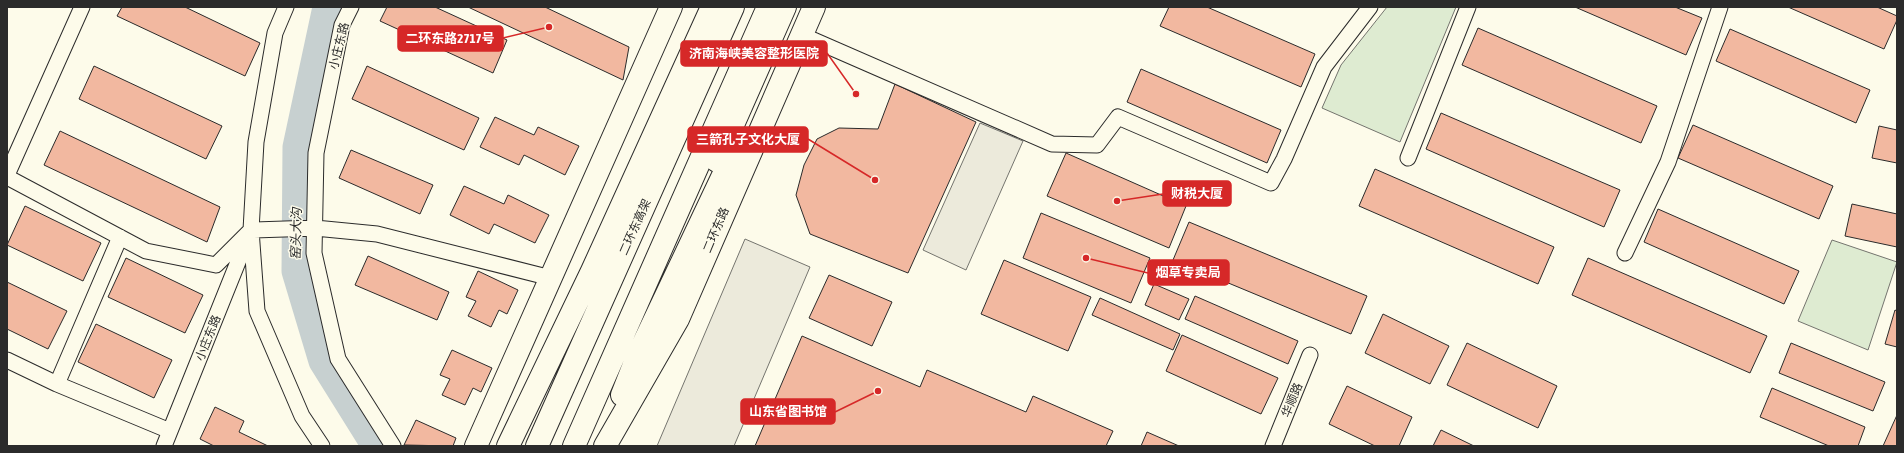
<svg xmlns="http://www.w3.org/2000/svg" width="1904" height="453" font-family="'Asap Condensed','Noto Sans SC',sans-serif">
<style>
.green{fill:#deebd1;stroke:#74746e}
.parking{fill:#eceadb;stroke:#74746e}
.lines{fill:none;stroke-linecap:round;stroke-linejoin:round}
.river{stroke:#c7d0d0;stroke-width:29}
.building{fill:#f2b8a0;stroke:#2b2b2b}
.street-casing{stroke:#2b2b2b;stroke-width:17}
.highway-casing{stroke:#2b2b2b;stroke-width:24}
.street{stroke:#fdfbea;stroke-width:15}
.highway{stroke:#fdfbea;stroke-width:22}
.labels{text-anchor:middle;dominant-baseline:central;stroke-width:3;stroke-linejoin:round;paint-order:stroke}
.street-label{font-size:12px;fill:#2b2b2b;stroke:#fdfbea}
.water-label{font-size:13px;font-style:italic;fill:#2b2b2b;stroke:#fdfbea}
.leader{fill:none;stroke:#d62828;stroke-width:1.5}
.callout-dot{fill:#d62828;stroke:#fdfbea;stroke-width:1.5}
.callout{fill:#d62828;stroke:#d62828;stroke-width:1.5}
.callout-label{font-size:13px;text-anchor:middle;font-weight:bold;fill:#fff}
</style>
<rect width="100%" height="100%" fill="#fdfbea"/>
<path class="green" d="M 1387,7 L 1456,7 L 1400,142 L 1322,108 L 1341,65 Z
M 1832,240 L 1897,262 L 1868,350 L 1798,321 Z"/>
<path class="parking" d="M 980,123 L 1023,141 L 966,270 L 923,250 Z
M 745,239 L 810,267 L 734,446 L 657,446 Z"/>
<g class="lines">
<path class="river" d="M 327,7 L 297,147 L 296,271 L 323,361 L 376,446"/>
</g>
<path class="building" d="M 122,7 L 185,7 L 260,43 L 245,76 L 117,16 Z
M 387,7 L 435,7 L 507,40 L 493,73 L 380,21 Z
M 468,7 L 545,7 L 629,47 L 623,80 Z
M 1169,7 L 1207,7 L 1315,54 L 1301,87 L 1160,26 Z
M 1575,7 L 1675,7 L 1702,18 L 1686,55 Z
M 1788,7 L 1877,7 L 1897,16 L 1897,20 L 1884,49 Z
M 1478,28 L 1657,106 L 1641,143 L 1462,65 Z
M 1730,29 L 1870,90 L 1856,123 L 1716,61 Z
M 94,66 L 222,126 L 206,159 L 79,99 Z
M 367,66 L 479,118 L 464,150 L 352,99 Z
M 1141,69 L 1281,130 L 1267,163 L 1127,102 Z
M 895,84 L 976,122 L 908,273 L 810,234 L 796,195 L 804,165 L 817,139 L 839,128 L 878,129 Z
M 1441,113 L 1620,190 L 1604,227 L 1426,149 Z
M 495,117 L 534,135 L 538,127 L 579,146 L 565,175 L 524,155 L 519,165 L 480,147 Z
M 1693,125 L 1833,186 L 1819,219 L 1678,158 Z
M 1879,126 L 1897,130 L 1897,163 L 1872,158 Z
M 60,131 L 220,207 L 207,242 L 44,165 Z
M 351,150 L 433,185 L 420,214 L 339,178 Z
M 1066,153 L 1186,206 L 1169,248 L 1047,196 Z
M 1375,169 L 1554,247 L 1538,284 L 1359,206 Z
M 464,186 L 504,204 L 508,195 L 549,215 L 535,243 L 494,224 L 489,234 L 450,215 Z
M 1852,204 L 1897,214 L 1897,247 L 1845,236 Z
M 25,206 L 101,243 L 83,281 L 7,245 Z
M 1658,209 L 1799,271 L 1784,304 L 1644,242 Z
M 1041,213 L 1150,258 L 1131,303 L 1023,258 Z
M 1189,222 L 1367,296 L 1351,334 L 1173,260 Z
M 368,256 L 449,292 L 437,320 L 355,285 Z
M 126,258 L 203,295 L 185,333 L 108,297 Z
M 1588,258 L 1767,336 L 1750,373 L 1572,295 Z
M 1004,260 L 1091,297 L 1068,351 L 981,314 Z
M 478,271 L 518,290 L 507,314 L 499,310 L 491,327 L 468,316 L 476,301 L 466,297 Z
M 829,275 L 892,302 L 872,346 L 809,318 Z
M 7,282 L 67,311 L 48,349 L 7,329 Z
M 1154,284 L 1189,299 L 1179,320 L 1145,305 Z
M 1195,296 L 1298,341 L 1288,364 L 1185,319 Z
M 1100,298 L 1180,334 L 1173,350 L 1092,315 Z
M 1895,310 L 1897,311 L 1897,347 L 1885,344 Z
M 1383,314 L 1449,346 L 1430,384 L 1365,353 Z
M 96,324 L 172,360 L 154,398 L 78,362 Z
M 1182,335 L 1278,378 L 1261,414 L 1166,371 Z
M 802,336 L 920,387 L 927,370 L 1026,412 L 1033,396 L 1113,431 L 1106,446 L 755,446 Z
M 1467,343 L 1557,386 L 1538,428 L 1447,385 Z
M 1791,343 L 1885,382 L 1873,411 L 1779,373 Z
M 452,350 L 492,368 L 481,392 L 473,388 L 465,405 L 442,395 L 450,379 L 440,375 Z
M 1347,386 L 1412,417 L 1399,446 L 1375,446 L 1329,424 Z
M 1772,388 L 1865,427 L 1858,446 L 1829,446 L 1760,417 Z
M 215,407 L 244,421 L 239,432 L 268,446 L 214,446 L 200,439 Z
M 1897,415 L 1897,446 L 1883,446 Z
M 416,420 L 456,438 L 453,446 L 404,445 Z
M 1441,430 L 1474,446 L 1433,446 Z
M 1147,432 L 1179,446 L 1141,446 Z"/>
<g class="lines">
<g class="street-casing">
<path id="street" d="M 286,7 L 275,33 L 256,142 L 251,230 L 257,311 L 302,416 L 322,446
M 351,7 L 342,25 L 316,153 L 314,253 L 338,359 L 393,446
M 802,35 L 1052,144 L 1097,145 L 1118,117 L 1271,183 L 1284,159 L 1324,67 L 1370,7
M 1408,158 L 1468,7
M 7,175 L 82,7
M 7,177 L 146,251 L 216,265 L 251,230 L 315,228 L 377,234 L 551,278
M 1625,253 L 1668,162 L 1720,7
M 7,360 L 57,384 L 170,431
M 57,384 L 120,237
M 164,446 L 248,237
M 1273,446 L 1310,355"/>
</g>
<g class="highway-casing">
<path id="highway" d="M 717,161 L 785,7
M 622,395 L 637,357 L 736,148
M 476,446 L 671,7
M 508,446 L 592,271 L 712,7
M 537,446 L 733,7
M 574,446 L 768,7
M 605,446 L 678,319 L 814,7"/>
</g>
<use href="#street" class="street"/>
<use href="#highway" class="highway"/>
</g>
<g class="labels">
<g class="street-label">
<text transform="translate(339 46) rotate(-76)">小庄东路</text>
<text transform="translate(635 227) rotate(-66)">二环东高架</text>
<text transform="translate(716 230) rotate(-67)">二环东路</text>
<text transform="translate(208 338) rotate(-68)">小庄东路</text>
<text transform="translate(1292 400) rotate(-68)">华顺路</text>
</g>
<g class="water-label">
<text transform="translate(296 234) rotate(-89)">窑头大沟</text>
</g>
</g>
<path class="leader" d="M549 27L503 38M856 94L827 53M875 180L808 139M1117 201L1163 194M1086 258L1148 273M878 391L835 412"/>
<g class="callout-dot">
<circle cx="549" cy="27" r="4"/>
<circle cx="856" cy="94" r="4"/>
<circle cx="875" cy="180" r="4"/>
<circle cx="1117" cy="201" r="4"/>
<circle cx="1086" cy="258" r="4"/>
<circle cx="878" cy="391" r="4"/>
</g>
<g class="callout">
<rect x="398" y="26" width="105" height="25" rx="4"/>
<rect x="681" y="41" width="146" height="25" rx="4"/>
<rect x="688" y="127" width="120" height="25" rx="4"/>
<rect x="1163" y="181" width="68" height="25" rx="4"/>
<rect x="1148" y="260" width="81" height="25" rx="4"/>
<rect x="741" y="399" width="94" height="25" rx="4"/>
</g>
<g class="callout-label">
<text x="450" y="43">二环东路2717号</text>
<text x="754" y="58">济南海峡美容整形医院</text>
<text x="748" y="144">三箭孔子文化大厦</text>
<text x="1197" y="198">财税大厦</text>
<text x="1188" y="277">烟草专卖局</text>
<text x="788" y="416">山东省图书馆</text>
</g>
<rect width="1904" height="453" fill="none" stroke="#2b2b2b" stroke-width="16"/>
</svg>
